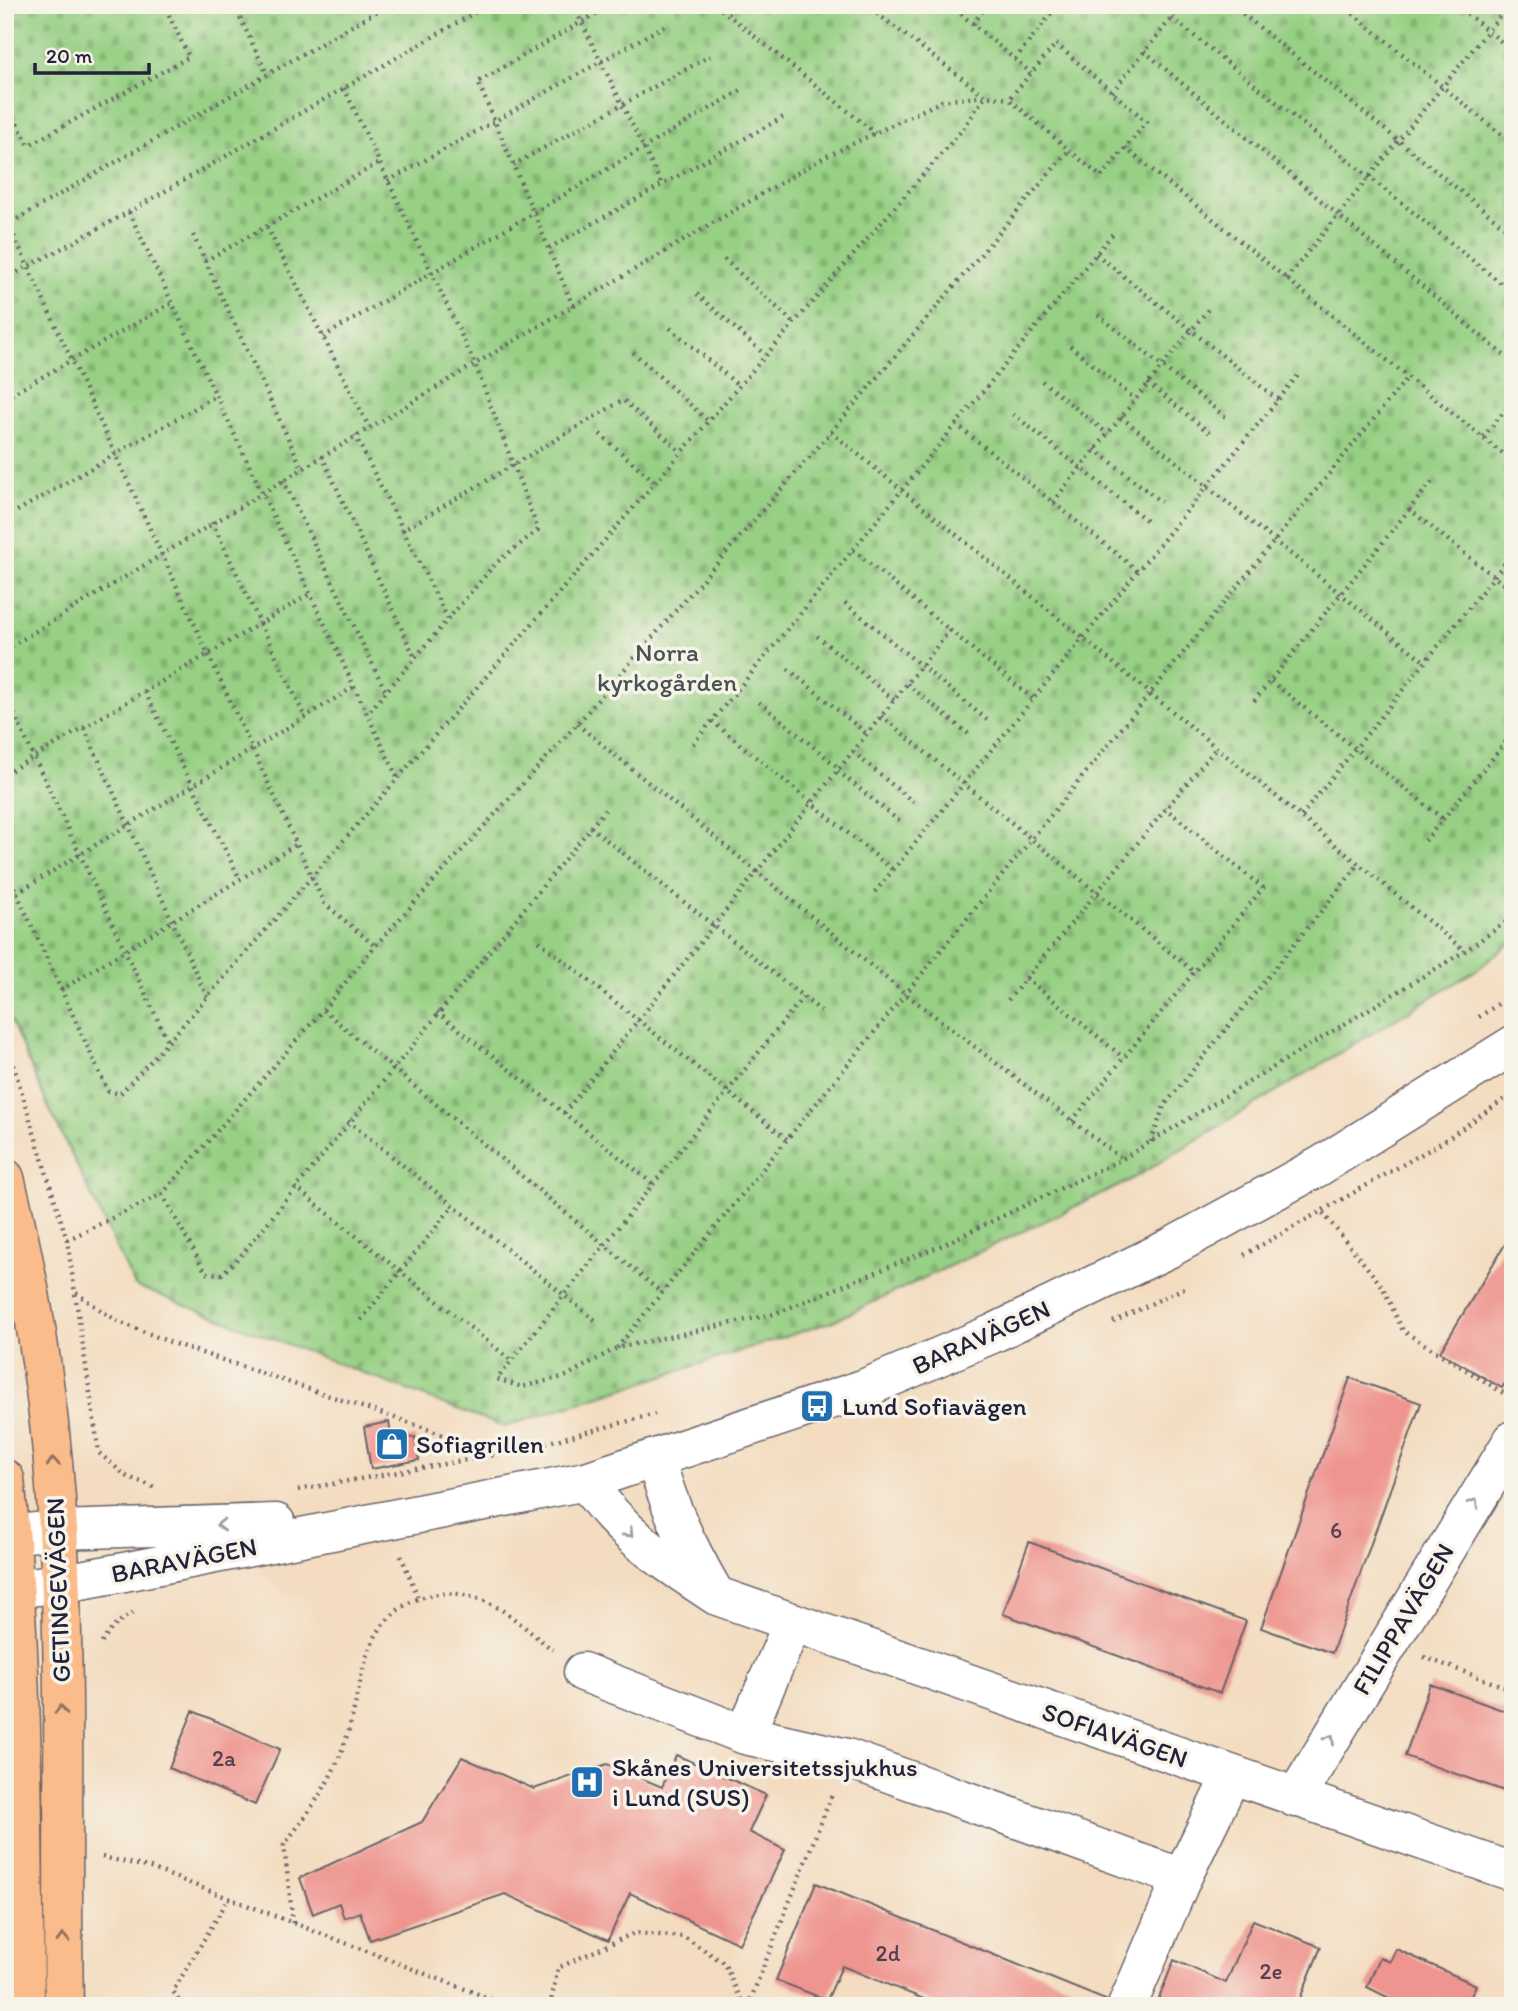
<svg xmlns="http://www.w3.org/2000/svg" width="1518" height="2011" font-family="Itim,sans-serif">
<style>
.cemetery{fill:url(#cemetery-stones);stroke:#5c7960;stroke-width:2}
.building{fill:#ee958f}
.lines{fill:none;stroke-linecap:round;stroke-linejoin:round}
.minor-casing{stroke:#6b6369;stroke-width:41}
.major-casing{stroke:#6b6369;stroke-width:41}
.path{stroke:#6b6369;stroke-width:4.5;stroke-dasharray:2 5;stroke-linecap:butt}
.minor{stroke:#fff;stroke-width:38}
.major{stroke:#f9bc8a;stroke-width:38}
.oneway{stroke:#8e6f62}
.oneway2{stroke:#9c9ca7}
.labels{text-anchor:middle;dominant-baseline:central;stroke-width:7;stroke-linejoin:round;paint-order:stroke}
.number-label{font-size:23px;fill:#553f50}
.park-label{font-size:26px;fill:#455651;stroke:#f7f3e8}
.street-label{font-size:26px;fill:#22223b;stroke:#f7f3e8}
.poi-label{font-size:26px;fill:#22223b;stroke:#f7f3e8;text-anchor:start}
</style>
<defs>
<pattern id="cemetery-stones" width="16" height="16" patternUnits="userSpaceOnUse" patternTransform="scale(1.75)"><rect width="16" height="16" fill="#97d084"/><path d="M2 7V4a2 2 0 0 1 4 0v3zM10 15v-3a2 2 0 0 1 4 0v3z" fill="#82b273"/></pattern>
</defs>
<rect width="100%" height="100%" fill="#f7f3e8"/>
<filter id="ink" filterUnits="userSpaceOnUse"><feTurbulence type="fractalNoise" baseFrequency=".0143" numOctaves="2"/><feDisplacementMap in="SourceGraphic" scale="14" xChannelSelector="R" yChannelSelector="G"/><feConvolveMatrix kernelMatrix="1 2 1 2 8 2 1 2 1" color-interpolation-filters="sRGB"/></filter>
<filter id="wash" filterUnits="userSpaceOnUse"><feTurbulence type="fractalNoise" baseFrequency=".00686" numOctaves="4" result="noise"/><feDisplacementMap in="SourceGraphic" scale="28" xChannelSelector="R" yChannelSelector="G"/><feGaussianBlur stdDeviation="1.57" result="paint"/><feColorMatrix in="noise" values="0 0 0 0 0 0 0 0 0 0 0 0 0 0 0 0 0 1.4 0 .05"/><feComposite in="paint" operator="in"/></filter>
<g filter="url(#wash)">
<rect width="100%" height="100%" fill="#f3dcbf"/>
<path class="cemetery" d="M 5,5 L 1513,5 L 1513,941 L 1478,969 L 1127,1182 L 831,1322 L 504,1427 L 135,1286 L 47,1104 L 5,1007 Z"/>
<g id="blocks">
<path class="building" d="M 1513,1231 L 1513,1370 L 1502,1388 L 1440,1352 Z
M 1350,1378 L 1421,1403 L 1332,1653 L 1261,1628 Z
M 389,1422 L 392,1441 L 415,1437 L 419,1460 L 371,1469 L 364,1427 Z
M 1029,1542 L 1246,1621 L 1220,1693 L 1003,1614 Z
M 1430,1684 L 1513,1714 L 1513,1794 L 1405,1756 Z
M 193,1711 L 280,1749 L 255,1805 L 169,1768 Z
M 676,1755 L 766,1795 L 749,1832 L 785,1850 L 739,1944 L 630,1893 L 608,1940 L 505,1894 L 370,1940 L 360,1912 L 344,1918 L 339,1903 L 313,1914 L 300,1878 L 422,1822 L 462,1757 L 534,1789 L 607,1764 L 662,1787 Z
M 816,1883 L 1108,2001 L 1106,2006 L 941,2006 L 842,1966 L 827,2000 L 776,1980 Z
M 1253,1920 L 1321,1947 L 1297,2006 L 1156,2006 L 1174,1960 L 1226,1983 Z
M 1396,1949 L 1476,1985 L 1468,2002 L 1476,2006 L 1405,2006 L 1367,1987 L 1380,1957 L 1390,1962 Z"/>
</g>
</g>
<g filter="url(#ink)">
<use href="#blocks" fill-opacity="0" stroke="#6b6369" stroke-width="2"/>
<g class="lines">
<g class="minor-casing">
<path id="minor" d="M 656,1459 C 668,1506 688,1547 712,1589
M 586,1481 C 619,1533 666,1563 717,1596 L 1513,1872
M 5,1535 L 58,1530 L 276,1523
M 5,1589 L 59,1584 L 124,1572 L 586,1481 L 863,1389 L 992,1334 L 1168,1249 L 1320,1166 L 1513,1045
M 583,1672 L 745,1735 L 847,1758 L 1182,1878
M 745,1735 L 793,1622
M 1295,1798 L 1513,1440
M 1127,2006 L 1182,1878 L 1231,1776"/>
</g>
<g class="major-casing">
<path id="major" d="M 5,1178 C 34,1293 51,1410 58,1529 C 67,1687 61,1847 64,2006
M 5,1479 C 24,1653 23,1831 25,2006"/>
</g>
<path class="path" d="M 234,5 L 267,74
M 573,5 L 662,185
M 716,5 L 875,133
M 866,5 L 985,96 L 1009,99
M 950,5 L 1031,73
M 1232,5 L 1513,234
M 1342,5 L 1513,144
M 1456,5 L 1513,51
M 1172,18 L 1513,293
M 973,24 L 987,5
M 1056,44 L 1147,122 L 1101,177 L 1009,99 Z
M 1144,51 L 1513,363
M 1015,59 L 1058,5
M 344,88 L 475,364 L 538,530 L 496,563 L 367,714
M 1112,92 L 1182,5
M 5,111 L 9,109 L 29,145 L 189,57 L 164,5
M 1125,148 L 1513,462
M 513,165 L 710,56
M 388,181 L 666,25
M 129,212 L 397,777
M 5,217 L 324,903 L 375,946
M 5,226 L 388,5
M 267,227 L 369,427
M 193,235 L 302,468
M 549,248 L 787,115
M 1096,254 L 1278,400
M 724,259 L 793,322
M 205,261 L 379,163
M 5,279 L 129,212 L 488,5
M 1286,279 L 1509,5
M 697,294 L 765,355
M 573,306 L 478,82 L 611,5
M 1098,315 L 1228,419
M 670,328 L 738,385
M 323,337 L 745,88
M 1070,346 L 1135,399
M 633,352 L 707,420
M 1042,381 L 1108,434
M 1148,383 L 1211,434
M 5,398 L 172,303
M 1013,414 L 1146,520
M 1121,417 L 1425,662
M 956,424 L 1138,571
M 831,432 L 1465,951
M 600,434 L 654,481
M 355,435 L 403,530
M 1483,437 L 1513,401
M 1095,449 L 1161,502
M 322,456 L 415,658
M 283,480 L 386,692
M 1053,502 L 1210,307
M 1409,509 L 1513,592
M 5,518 L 216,396
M 212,522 L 305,717
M 853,550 L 1033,699
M 845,603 L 987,720
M 448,619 L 403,530 L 623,400 L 680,451
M 817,636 L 894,700
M 5,650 L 475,364 L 821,159 L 942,101 L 984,96
M 788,669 L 867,734
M 1271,681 L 1443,819
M 907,684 L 971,736
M 145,692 L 240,879
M 5,695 L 168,1042
M 1254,701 L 1434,479
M 759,702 L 839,768
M 881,716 L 1194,972
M 712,721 L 893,870
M 577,724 L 907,995 L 1122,1159
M 84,728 L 207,997
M 693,744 L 1115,231
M 853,752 L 913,802
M 838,771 L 899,821
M 5,774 L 310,594
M 1301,816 L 1513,553
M 590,827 L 821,1011
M 1425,841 L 1513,733
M 5,868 L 108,1091 L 120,1094 L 168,1042 L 963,129 L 985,96
M 875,892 L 1300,373
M 17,893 L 354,687
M 539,941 L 788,1140
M 1026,978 L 1124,1058
M 61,990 L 297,844
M 803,997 L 497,1379 L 522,1387 L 566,1376 L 617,1348 L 774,1314 L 940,1246 L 1122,1159 L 1465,951 L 1513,917
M 1008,1000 L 1217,747
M 323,1010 L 662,1293
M 437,1012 L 653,1184
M 1479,1017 L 1513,994
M 5,1038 L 67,1240 L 99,1453 L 126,1476 L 154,1487
M 564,1113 L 950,630
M 348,1121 L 595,1320
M 1072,1121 L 1263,888 L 1165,808
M 1151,1142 L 1164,1106 L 1359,864
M 295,1187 L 512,1361
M 162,1194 L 206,1273 L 222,1274 L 243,1253 L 605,810
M 1323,1213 L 1382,1286 L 1403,1331 L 1513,1399
M 67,1240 L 162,1194 L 323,1010 L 375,946 L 577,724 L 831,432 L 1069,150
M 1244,1255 L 1441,1143 L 1506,1098
M 76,1293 L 117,1321 L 175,1344 L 422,1427 L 494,1455
M 361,1320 L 453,1206
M 1113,1322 L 1184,1288
M 617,1348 L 1408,377
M 298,1490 L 511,1452 L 655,1414
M 401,1556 L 418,1597
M 102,1643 C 110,1629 120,1619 135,1612
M 1424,1657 L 1513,1690
M 102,1857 L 148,1867 L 509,2006
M 293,1923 L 284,1845 C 311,1809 334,1779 347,1735 C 356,1708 359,1679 368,1653 C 387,1598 443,1579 493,1605 C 514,1616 534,1636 553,1650
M 182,2006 L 173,1991 L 229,1898
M 550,2006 L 558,1968 L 634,1933 L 684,1937 L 724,1963 L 744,2006
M 748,2006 L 833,1792"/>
<use href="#minor" class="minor"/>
<use href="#major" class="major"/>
</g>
<defs><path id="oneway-chevron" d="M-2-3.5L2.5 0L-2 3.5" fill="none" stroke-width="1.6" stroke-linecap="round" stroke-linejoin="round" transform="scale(1.75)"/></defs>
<g class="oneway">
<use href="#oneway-chevron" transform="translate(53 1462) rotate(-95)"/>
<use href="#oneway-chevron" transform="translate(61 1710) rotate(-90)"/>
<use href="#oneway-chevron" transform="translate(63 1938) rotate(-91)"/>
</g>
<g class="oneway2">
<use href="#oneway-chevron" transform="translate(1474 1503) rotate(-58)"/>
<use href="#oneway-chevron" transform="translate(221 1525) rotate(178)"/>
<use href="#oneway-chevron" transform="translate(629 1533) rotate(45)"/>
<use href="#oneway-chevron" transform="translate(1330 1739) rotate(-59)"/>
</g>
</g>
<defs>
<g id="bus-square" transform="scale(1.75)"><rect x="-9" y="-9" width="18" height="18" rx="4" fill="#1f6fb2" stroke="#f7f3e8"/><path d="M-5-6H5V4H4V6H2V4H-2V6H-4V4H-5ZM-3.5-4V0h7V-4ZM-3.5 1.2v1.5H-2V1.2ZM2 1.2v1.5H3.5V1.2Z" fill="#fff"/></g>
<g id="shop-square" transform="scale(1.75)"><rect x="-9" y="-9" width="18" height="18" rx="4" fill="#1f6fb2" stroke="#f7f3e8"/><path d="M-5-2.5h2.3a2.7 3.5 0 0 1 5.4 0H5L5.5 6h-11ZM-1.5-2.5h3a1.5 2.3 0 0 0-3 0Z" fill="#fff"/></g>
<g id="hospital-square" transform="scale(1.75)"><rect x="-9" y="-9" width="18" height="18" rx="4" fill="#1f6fb2" stroke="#f7f3e8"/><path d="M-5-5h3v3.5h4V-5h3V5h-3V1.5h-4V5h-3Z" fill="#fff"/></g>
</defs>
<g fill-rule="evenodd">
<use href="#bus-square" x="817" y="1406"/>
<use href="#shop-square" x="392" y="1444"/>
<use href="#hospital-square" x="587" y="1782"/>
</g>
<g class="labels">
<g class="number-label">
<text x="1336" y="1530">6</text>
<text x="224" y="1758">2a</text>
<text x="888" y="1953">2d</text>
<text x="1271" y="1971">2e</text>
</g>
<g class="park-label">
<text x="667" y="652">Norra<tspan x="667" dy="30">kyrkogården</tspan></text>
</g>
<g class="street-label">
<text transform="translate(981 1337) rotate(-24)">BARAVÄGEN</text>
<text transform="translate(184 1560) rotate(-11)">BARAVÄGEN</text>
<text transform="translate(58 1590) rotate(-92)">GETINGEVÄGEN</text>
<text transform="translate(1403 1619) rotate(-59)">FILIPPAVÄGEN</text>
<text transform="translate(1115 1735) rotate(19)">SOFIAVÄGEN</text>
</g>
<g class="poi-label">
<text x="842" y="1406">Lund Sofiavägen</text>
<text x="416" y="1444">Sofiagrillen</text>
<text x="612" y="1767">Skånes Universitetssjukhus<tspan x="612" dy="30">i Lund (SUS)</tspan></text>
</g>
</g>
<rect width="1518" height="2011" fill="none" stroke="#f7f3e8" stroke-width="28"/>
<path d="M35 63v10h114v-10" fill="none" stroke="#22223b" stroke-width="3.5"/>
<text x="46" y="63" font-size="21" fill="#22223b" stroke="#f7f3e8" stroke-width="5" paint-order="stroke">20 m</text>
</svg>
